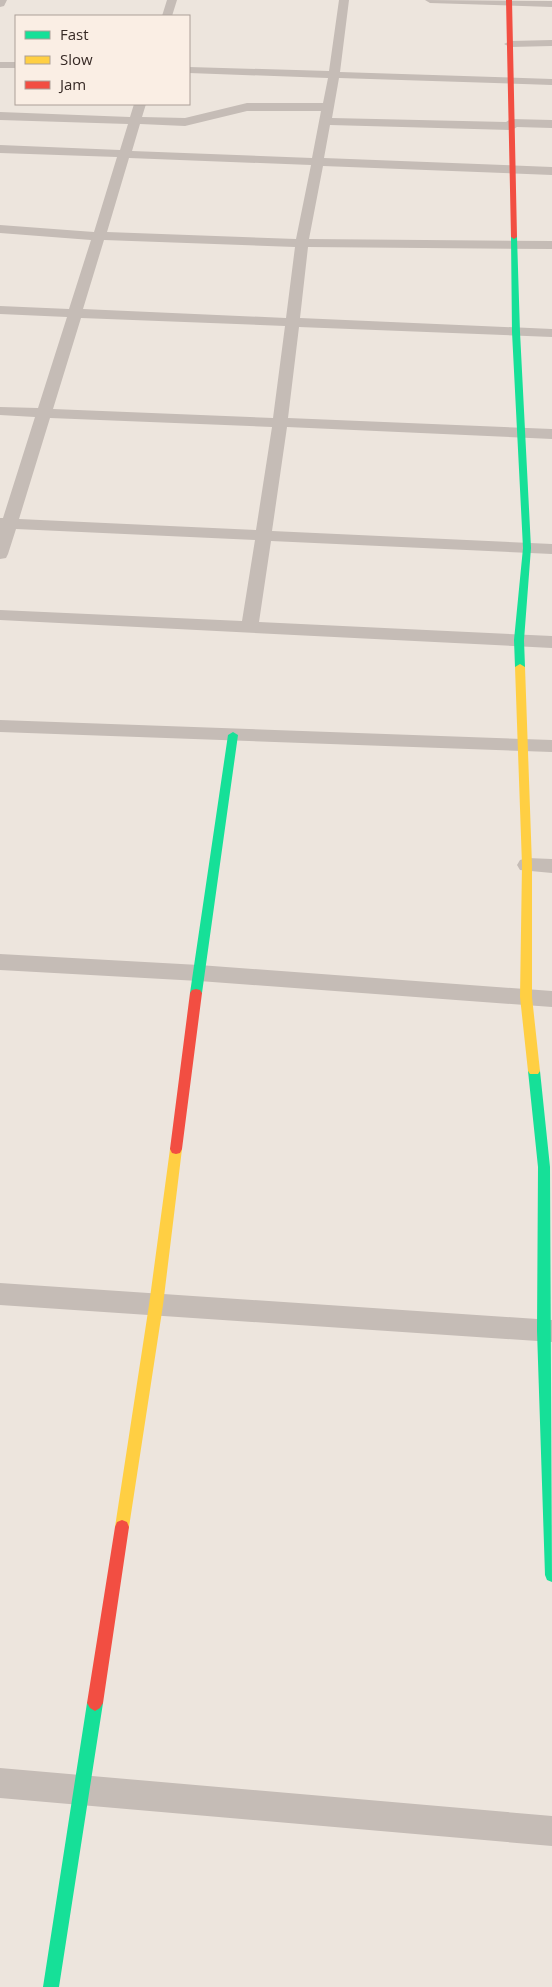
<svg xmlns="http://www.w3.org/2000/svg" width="552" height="1987" font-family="'Open Sans',sans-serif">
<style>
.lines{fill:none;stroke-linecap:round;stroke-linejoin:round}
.street{fill:#c5bcb6;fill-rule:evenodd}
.fast{fill:#16e098;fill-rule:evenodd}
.slow{fill:#ffcf43;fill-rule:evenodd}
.jam{fill:#f24e42;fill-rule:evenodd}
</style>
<rect width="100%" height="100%" fill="#ede5dd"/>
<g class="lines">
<path class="street" d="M 0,0 L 7,0 L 4,6 L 0,7 Z
M 167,0 L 177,0 L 172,16 L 162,16 Z
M 339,0 L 349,0 L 340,72 L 552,79 L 552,85 L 339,78 L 332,118 L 506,122 L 511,119 L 552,120 L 552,128 L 517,127 L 512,130 L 330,125 L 324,158 L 552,167 L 552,175 L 323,166 L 309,239 L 552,241 L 552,249 L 308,247 L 300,318 L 552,329 L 552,337 L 299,327 L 288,418 L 552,429 L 552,439 L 287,427 L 272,531 L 552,544 L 552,554 L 271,541 L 259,622 L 552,636 L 552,648 L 0,620 L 0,610 L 242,621 L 255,540 L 16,529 L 8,554 L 6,558 L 0,559 L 0,518 L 3,518 L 35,417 L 0,415 L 0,407 L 38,408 L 67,317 L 0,314 L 0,306 L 69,309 L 91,240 L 0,233 L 0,225 L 94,232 L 117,157 L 0,153 L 0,145 L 120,150 L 128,124 L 0,120 L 0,112 L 130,117 L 134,104 L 146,104 L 142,117 L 185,118 L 247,103 L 323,103 L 328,78 L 189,73 L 189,67 L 329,71 ZM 247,111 L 321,111 L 312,158 L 132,151 L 140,124 L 185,126 ZM 129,158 L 311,165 L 296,239 L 107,232 ZM 104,240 L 295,247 L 286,318 L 83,309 ZM 81,318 L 285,326 L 273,418 L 53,409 ZM 50,418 L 272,427 L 256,530 L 19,519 Z
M 425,0 L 552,1 L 552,7 L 430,3 Z
M 552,40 L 552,46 L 510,47 L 504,44 L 510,41 Z
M 0,62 L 16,62 L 16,68 L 0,68 Z
M 0,720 L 552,740 L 552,752 L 0,732 Z
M 527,858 L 552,859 L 552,873 L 520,870 L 517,865 L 520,860 Z
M 0,954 L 199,965 L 552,991 L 552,1007 L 199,981 L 0,970 Z
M 0,1283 L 552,1320 L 552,1342 L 0,1305 Z
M 0,1768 L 552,1816 L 552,1846 L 0,1798 Z"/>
<path class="fast" d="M 514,235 L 517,237 L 520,332 L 531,548 L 524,640 L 525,667 L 520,670 L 515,667 L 514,640 L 523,548 L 512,332 L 511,237 Z
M 233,732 L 238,735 L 202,993 L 200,996 L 192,996 L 190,993 L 228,735 Z
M 534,1066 L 538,1068 L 540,1071 L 550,1167 L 552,1582 L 547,1580 L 545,1575 L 537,1331 L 538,1167 L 528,1071 L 530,1068 Z
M 95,1695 L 100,1698 L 103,1703 L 59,1987 L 43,1987 L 87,1703 L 90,1698 Z"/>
<path class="slow" d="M 520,664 L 525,667 L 532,865 L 532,997 L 540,1071 L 538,1074 L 530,1074 L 528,1071 L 520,997 L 522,865 L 515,667 Z
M 176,1144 L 180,1145 L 182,1149 L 163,1305 L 129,1527 L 127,1532 L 122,1534 L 117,1532 L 115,1527 L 149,1305 L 170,1149 L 172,1145 Z"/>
<path class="jam" d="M 506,0 L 512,0 L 517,237 L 514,239 L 511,237 Z
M 196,989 L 200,990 L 202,993 L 182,1149 L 180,1153 L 176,1154 L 172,1153 L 170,1149 L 190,993 L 192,990 Z
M 122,1520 L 127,1522 L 129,1527 L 103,1703 L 100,1708 L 95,1711 L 90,1708 L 87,1703 L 115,1527 L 117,1522 Z"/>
</g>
<rect x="15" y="15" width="175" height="90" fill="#faeee4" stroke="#ac9f98"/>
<rect x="25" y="31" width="25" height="8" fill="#16e098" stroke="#ac9f98"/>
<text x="60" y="40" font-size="15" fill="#362925">Fast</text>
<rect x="25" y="56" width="25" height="8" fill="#ffcf43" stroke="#ac9f98"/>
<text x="60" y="65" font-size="15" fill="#362925">Slow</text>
<rect x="25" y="81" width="25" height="8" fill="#f24e42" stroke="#ac9f98"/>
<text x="60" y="90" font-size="15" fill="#362925">Jam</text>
</svg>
